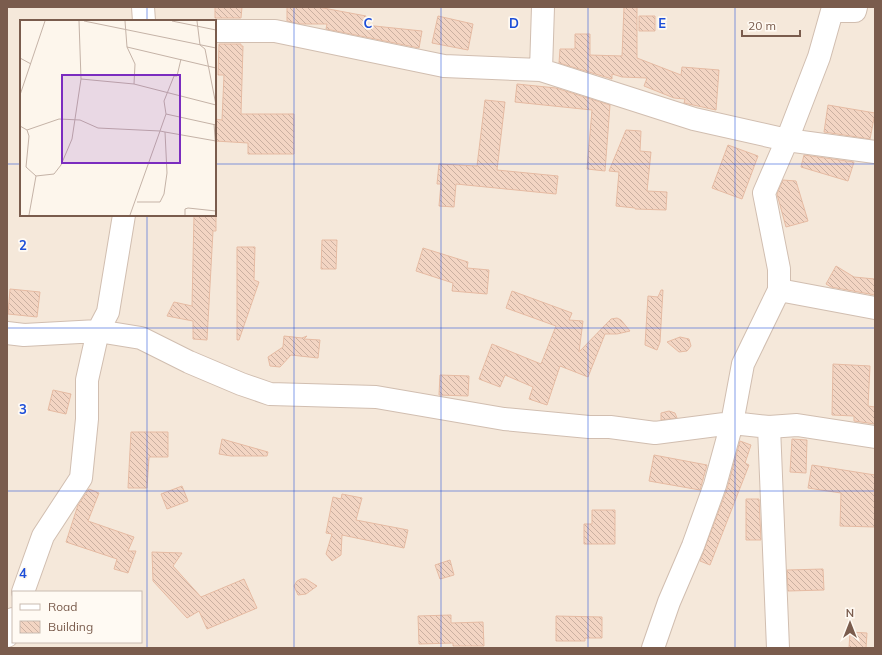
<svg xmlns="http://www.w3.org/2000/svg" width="882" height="655" font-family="Mulish,sans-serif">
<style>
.residential{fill:#f5e8da;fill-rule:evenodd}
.building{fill:url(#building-back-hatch);stroke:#e6bba3}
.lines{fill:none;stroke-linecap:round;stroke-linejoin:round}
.minor-casing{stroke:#d1beb0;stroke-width:24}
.minor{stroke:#fff;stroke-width:22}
.grid{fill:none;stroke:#1d4ed8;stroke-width:1;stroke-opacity:0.55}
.inset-road{fill:none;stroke:#c5b3a7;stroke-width:1}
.view{fill:#7b2cbf;fill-opacity:0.15;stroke:#7b2cbf;stroke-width:2}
.inset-edge{fill:none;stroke:#7a5c4d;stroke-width:2}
.grid-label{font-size:13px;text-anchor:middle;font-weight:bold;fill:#1d4ed8;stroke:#fffaf3;stroke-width:3.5;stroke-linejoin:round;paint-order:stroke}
</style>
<defs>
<pattern id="building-back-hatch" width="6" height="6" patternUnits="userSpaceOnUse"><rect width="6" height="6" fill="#f3d5c3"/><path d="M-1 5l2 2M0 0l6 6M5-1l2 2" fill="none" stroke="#cab0a1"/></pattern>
</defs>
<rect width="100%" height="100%" fill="#fdf6ec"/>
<path class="residential" d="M 7,7 L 875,7 L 875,648 L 7,648 ZM 21,21 L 215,21 L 215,215 L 21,215 ZM 13,592 L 141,592 L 141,642 L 13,642 Z"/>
<path class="building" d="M 215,7 L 242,7 L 241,18 L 215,18 Z
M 287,7 L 318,7 L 366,16 L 365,25 L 422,31 L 419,48 L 326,29 L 327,24 L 300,24 L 287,21 Z
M 624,7 L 637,7 L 637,58 L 681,75 L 682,67 L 719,70 L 716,110 L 684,103 L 685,99 L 674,98 L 644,86 L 647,78 L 622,77 L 612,74 L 612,79 L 559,63 L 560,49 L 575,49 L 575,34 L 590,34 L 590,55 L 622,56 Z
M 438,16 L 473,24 L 468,50 L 432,43 Z
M 639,16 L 655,16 L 655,31 L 639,31 Z
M 219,44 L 241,44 L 241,46 L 243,46 L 241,114 L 294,114 L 294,154 L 248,154 L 248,143 L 215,141 L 215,119 L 222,120 L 224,75 L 218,75 Z
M 517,84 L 556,88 L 610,105 L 605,171 L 587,169 L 592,110 L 515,102 Z
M 485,100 L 505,102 L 497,170 L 558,176 L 556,194 L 456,184 L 454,207 L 439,206 L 441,184 L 437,184 L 439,164 L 477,166 Z
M 828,105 L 875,113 L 870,139 L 824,132 Z
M 626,130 L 641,131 L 640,151 L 651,152 L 647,191 L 667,192 L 666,210 L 635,209 L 635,208 L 616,206 L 619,172 L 609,171 Z
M 728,145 L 758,156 L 742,199 L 712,188 Z
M 804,155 L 854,162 L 848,181 L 801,167 Z
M 783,180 L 796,181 L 808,221 L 786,227 L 777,194 Z
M 194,215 L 216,215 L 216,231 L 213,231 L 207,340 L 193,339 L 193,321 L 167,316 L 174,302 L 192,306 Z
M 322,240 L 337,240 L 336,269 L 321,269 Z
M 237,247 L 255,247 L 254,280 L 259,282 L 239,340 L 237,340 Z
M 423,248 L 468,262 L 467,268 L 489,270 L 487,294 L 452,291 L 453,283 L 416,271 Z
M 836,266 L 854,277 L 875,279 L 875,295 L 831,287 L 826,284 Z
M 10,289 L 40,292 L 37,317 L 8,314 Z
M 661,290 L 663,290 L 660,342 L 657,350 L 645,345 L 648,296 L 658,297 Z
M 512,291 L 572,313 L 569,320 L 583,321 L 579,352 L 611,319 L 617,318 L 621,320 L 630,331 L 617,334 L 605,334 L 588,377 L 560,366 L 547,405 L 529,399 L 533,387 L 505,375 L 500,387 L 479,379 L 492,344 L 541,364 L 556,326 L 506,308 Z
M 284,336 L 302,338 L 307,336 L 304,339 L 320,340 L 318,358 L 291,355 L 280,367 L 270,366 L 268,357 L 283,347 Z
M 680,337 L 689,339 L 691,346 L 687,351 L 679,352 L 667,342 Z
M 833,364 L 870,366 L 868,406 L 875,407 L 875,424 L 854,421 L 854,416 L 832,415 Z
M 440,375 L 469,376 L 468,396 L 439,395 Z
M 53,390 L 71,394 L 66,414 L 48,410 Z
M 669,411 L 675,413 L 677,418 L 661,420 L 661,413 Z
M 131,432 L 168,432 L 168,457 L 149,457 L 147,488 L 128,488 Z
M 222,439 L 268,452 L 267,456 L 231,456 L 219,454 Z
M 792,439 L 807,440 L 806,473 L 790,472 Z
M 740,441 L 751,445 L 745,463 L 749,465 L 710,565 L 700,561 L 727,489 Z
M 654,455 L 707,465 L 700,490 L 649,481 Z
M 812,465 L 875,475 L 875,527 L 840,526 L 841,493 L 808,488 Z
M 182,486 L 188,501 L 167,509 L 161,494 Z
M 89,489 L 99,493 L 88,521 L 134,537 L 128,551 L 136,551 L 128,573 L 114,569 L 117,559 L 66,542 L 78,505 Z
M 342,494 L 362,498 L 356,520 L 408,530 L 404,548 L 342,535 L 341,555 L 332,561 L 326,554 L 332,534 L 326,533 L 333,497 L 341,499 Z
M 746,499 L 759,499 L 761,540 L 746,540 Z
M 592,510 L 615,510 L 615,544 L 584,544 L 584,524 L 592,524 Z
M 152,552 L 182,553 L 173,566 L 201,597 L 244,579 L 257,608 L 207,629 L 199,611 L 187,618 L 153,581 Z
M 450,560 L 454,575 L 440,579 L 435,565 Z
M 823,569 L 824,590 L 788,591 L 787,570 Z
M 301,579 L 306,579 L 317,586 L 306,594 L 298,595 L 294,586 L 297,581 Z
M 451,615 L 451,623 L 483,622 L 484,646 L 453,646 L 453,643 L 419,644 L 418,616 Z
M 556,616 L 602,617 L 602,638 L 585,638 L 585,641 L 556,641 Z
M 850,632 L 867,633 L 866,648 L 849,648 Z"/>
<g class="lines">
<g class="minor-casing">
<path id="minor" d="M 143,7 L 144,21
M 543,7 L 541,70 L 694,119 L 787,140 L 875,152
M 215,31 L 275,31 L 444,66 L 541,70
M 779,290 L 875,308
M 7,333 L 24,335 L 98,331 L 141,338 L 189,362 L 241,384 L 270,394 L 376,397 L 504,419 L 589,427 L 610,427 L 655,433 L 732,423 L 715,485 L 693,546 L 669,602 L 653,648
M 769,427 L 797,425 L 875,437
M 23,592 L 43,536 L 81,478 L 87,419 L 87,380 L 98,331 L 108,312 L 124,215
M 7,636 L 13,619
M 778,648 L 769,427 L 732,423 L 743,364 L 779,290 L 779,269 L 764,193 L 787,140 L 819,57 L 832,11 L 855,11 L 856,7"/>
</g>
<use href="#minor" class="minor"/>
</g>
<path class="grid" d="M 147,7 L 147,21M 294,7 L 294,648M 441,7 L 441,648M 588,7 L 588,648M 735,7 L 735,648M 7,164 L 21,164M 215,164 L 875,164M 147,215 L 147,648M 7,328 L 875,328M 7,491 L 875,491"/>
<g transform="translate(20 20)">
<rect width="196" height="196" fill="#fdf6ec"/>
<path class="inset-road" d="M 64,1 L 196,28M 105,1 L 107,27 L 115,44 L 114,64 L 196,85M 152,1 L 196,10M 177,1 L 180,25 L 185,29 L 196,85M 107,27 L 196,48M 0,38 L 11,44M 61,59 L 114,64M 0,75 L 25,1M 146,94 L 196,105M 194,104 L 196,130M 0,106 L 7,110 L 9,116 L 6,147 L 16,156M 7,110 L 39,99 L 60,100 L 78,108 L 140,111 L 110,195M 145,112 L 196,121M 16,156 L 34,154 L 41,145 L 52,119 L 61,59 L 59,1M 117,182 L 140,182 L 144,174 L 147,153 L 145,112 L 140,111 L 146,94 L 144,81 L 154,56 L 157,56 L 161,39M 9,195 L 16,156M 165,195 L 165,189 L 168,188 L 196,191"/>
<path class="view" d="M 42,55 L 160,55 L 160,143 L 42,143 Z"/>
<rect width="196" height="196" class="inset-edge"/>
</g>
<g class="grid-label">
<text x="368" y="28">C</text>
<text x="514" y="28">D</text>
<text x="662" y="28">E</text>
<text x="23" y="250">2</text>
<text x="23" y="414">3</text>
<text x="23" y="578">4</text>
</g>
<rect width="882" height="655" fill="none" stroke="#7a5c4d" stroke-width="16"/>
<rect x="12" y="591" width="130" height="52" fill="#fffaf3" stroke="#cabbb1"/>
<rect x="20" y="604" width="20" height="6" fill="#ffffff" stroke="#cabbb1"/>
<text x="48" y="611" font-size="12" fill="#7a5c4d">Road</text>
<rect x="20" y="621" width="20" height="12" fill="url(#building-back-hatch)" stroke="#cabbb1"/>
<text x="48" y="631" font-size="12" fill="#7a5c4d">Building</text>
<g transform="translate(850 623)" stroke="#fffaf3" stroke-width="3" paint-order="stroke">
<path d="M0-3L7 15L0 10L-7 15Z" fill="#7a5c4d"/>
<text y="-6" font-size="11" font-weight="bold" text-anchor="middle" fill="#7a5c4d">N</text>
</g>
<path d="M742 30v6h58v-6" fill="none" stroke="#7a5c4d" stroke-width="2"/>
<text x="748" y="30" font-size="12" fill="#7a5c4d" stroke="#fffaf3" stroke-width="3" paint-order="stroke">20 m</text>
</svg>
